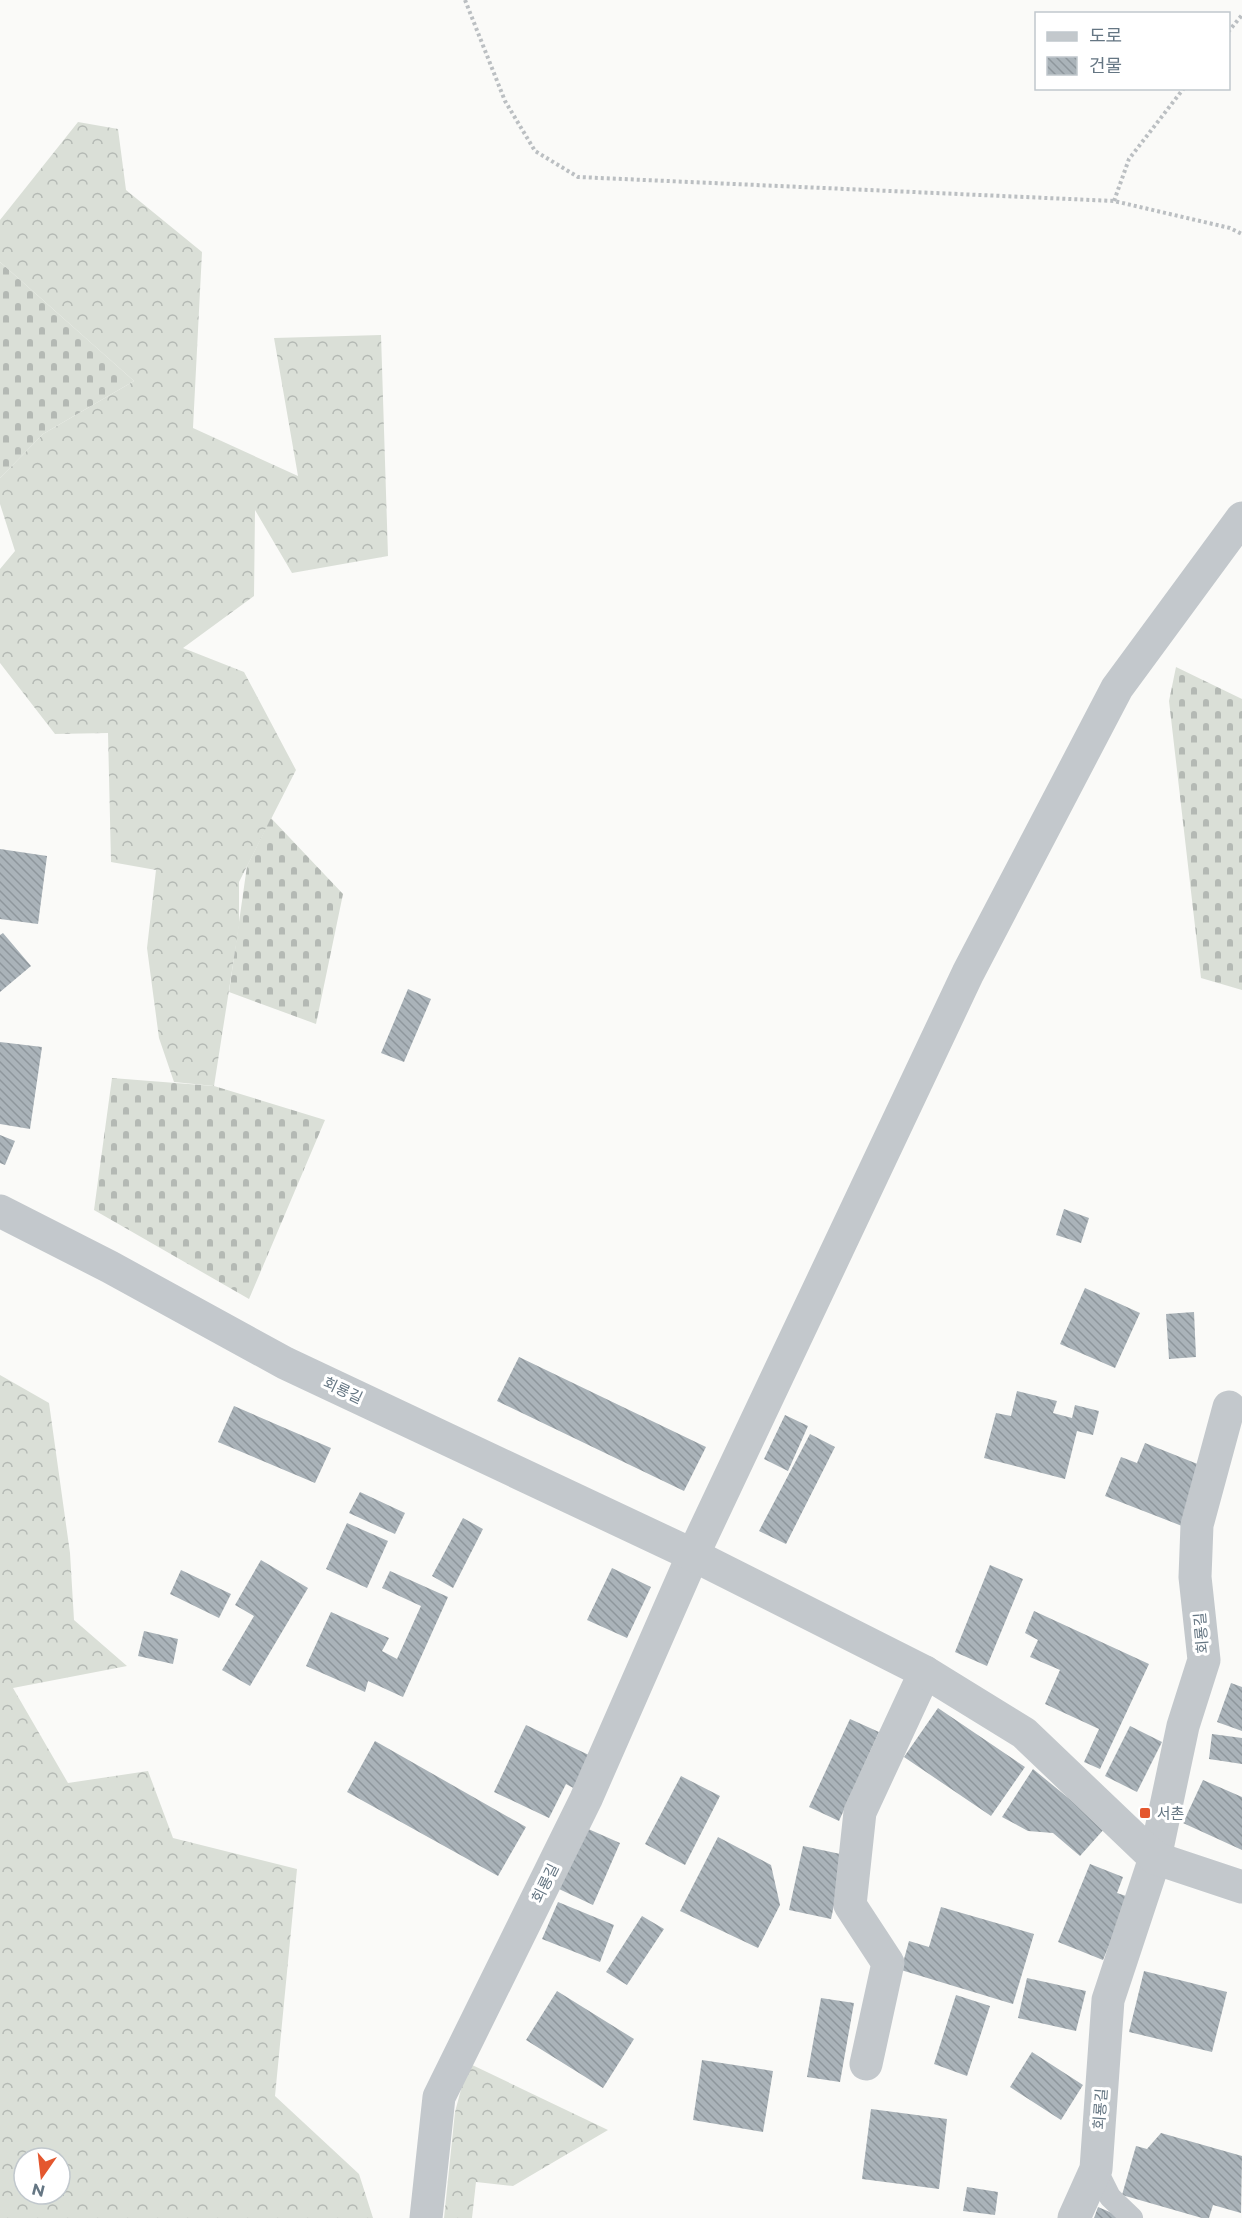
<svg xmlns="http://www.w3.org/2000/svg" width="1242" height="2218" font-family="Montserrat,'Noto Sans KR',sans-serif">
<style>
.forest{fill:url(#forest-crowns);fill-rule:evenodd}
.cemetery{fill:url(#cemetery-stones)}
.building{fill:url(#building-back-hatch)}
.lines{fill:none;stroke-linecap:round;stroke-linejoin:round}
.path{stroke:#bbbfc2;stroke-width:4;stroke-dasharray:3 3;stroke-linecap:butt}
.service{stroke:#c3c8cc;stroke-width:22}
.minor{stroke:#c3c8cc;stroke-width:33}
.tertiary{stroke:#c3c8cc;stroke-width:33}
.poi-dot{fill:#e4572e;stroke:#fff;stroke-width:2}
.labels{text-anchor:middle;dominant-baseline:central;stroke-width:6;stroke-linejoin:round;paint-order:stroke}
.street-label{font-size:15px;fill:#657683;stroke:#fff}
.poi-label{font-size:15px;fill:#657683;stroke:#fff;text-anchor:start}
</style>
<defs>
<pattern id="forest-crowns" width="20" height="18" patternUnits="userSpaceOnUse" patternTransform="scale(1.5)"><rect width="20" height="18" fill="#dadfd7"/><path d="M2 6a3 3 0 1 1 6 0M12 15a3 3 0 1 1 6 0" fill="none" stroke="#b4b9b4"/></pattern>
<pattern id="cemetery-stones" width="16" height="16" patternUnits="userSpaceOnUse" patternTransform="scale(1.5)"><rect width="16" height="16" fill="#dadfd7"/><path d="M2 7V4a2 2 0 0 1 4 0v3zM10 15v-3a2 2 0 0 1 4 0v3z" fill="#b4b9b4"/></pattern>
<pattern id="building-back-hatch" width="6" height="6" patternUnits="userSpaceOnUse" patternTransform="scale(1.5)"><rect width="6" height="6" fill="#aab3b9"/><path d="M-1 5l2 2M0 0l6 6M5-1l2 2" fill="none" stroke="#8e969c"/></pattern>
</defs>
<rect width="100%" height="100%" fill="#fafaf8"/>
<path class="forest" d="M 78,122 L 118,129 L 126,190 L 202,252 L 193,428 L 298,476 L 274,338 L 381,335 L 388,556 L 292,573 L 255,510 L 254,596 L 183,648 L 244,672 L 296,770 L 239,882 L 239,926 L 214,1086 L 174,1082 L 159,1038 L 147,948 L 156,870 L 111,862 L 108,733 L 55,734 L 0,663 L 0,569 L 15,551 L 0,504 L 0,478 L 43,434 L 134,381 L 0,262 L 0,220 Z
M 0,1375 L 49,1403 L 70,1553 L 74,1620 L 127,1666 L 13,1688 L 68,1783 L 148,1771 L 173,1838 L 297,1869 L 275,2096 L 359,2174 L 373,2218 L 0,2218 ZM 24,2158 L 60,2158 L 60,2194 L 24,2194 Z
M 468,2063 L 608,2130 L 513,2186 L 476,2182 L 472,2218 L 444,2218 L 455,2112 Z"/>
<path class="cemetery" d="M 0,262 L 134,381 L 43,434 L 0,478 Z
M 1176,667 L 1242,699 L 1242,990 L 1201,978 L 1169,701 Z
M 271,818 L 343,894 L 316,1024 L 229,992 L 247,866 Z
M 112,1078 L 214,1086 L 325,1120 L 249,1299 L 94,1210 Z"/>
<path class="building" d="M 0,849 L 47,856 L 38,924 L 0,919 Z
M 3,933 L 31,966 L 0,992 L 0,935 Z
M 408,989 L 431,999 L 404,1062 L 381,1053 Z
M 0,1042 L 42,1047 L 30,1129 L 0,1124 Z
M 0,1135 L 15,1141 L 5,1165 L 0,1163 Z
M 1064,1209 L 1089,1218 L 1081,1243 L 1056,1235 Z
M 1085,1288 L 1140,1313 L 1115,1368 L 1060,1344 Z
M 1194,1312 L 1196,1357 L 1169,1359 L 1166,1314 Z
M 519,1357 L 706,1447 L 684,1491 L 497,1401 Z
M 1017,1391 L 1057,1401 L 1053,1413 L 1072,1418 L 1075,1405 L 1099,1411 L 1093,1435 L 1077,1431 L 1065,1479 L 984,1458 L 996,1413 L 1011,1416 Z
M 234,1406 L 331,1448 L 315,1483 L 218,1442 Z
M 785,1415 L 808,1426 L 788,1471 L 764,1459 Z
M 810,1434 L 835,1447 L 786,1544 L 759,1531 Z
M 1145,1443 L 1205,1467 L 1182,1526 L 1105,1496 L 1121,1457 L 1137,1463 Z
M 360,1492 L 405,1513 L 395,1534 L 349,1513 Z
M 463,1518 L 483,1529 L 453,1588 L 432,1576 Z
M 347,1523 L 388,1541 L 367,1588 L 326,1569 Z
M 261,1560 L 308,1588 L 250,1686 L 222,1670 L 254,1616 L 235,1605 Z
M 990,1565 L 1023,1579 L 987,1666 L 955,1652 Z
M 612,1568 L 651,1587 L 627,1638 L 587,1620 Z
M 181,1570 L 231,1594 L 219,1618 L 170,1594 Z
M 390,1571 L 448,1597 L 403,1697 L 368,1681 L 365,1692 L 306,1666 L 331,1612 L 389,1638 L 382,1651 L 397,1659 L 421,1606 L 382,1588 Z
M 1034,1611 L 1149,1664 L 1100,1769 L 1084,1762 L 1099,1729 L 1045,1704 L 1060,1670 L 1030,1657 L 1038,1640 L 1025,1633 Z
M 144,1631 L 178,1639 L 173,1664 L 138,1656 Z
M 1231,1683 L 1242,1687 L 1242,1731 L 1217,1722 Z
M 938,1708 L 1025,1767 L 991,1816 L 904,1757 Z
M 850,1719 L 879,1732 L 839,1821 L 809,1807 Z
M 526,1725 L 593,1757 L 577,1790 L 566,1784 L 549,1818 L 494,1792 Z
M 1130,1726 L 1162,1742 L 1137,1792 L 1105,1776 Z
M 1212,1734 L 1242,1738 L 1242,1764 L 1209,1759 Z
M 375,1741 L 526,1827 L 498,1876 L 347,1792 Z
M 1033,1769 L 1105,1828 L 1080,1856 L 1053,1833 L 1028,1831 L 1002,1817 Z
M 681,1776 L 720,1796 L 685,1865 L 645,1844 Z
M 1203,1780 L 1242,1797 L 1242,1850 L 1183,1823 Z
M 586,1828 L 620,1843 L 593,1905 L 559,1889 Z
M 718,1837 L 771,1865 L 780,1905 L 758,1948 L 680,1911 Z
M 803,1846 L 845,1855 L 831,1919 L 789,1910 Z
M 1090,1864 L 1123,1877 L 1117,1893 L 1129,1897 L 1103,1960 L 1058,1942 Z
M 558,1902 L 614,1925 L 600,1962 L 542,1939 Z
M 941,1907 L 1034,1934 L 1013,2004 L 901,1970 L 909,1941 L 929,1947 Z
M 642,1916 L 664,1929 L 627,1985 L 606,1972 Z
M 1144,1971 L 1227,1992 L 1212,2052 L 1129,2032 Z
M 1027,1978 L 1086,1991 L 1076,2031 L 1018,2018 Z
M 557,1991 L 634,2039 L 603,2088 L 526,2040 Z
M 956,1995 L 990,2006 L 967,2076 L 934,2064 Z
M 821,1998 L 854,2003 L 840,2082 L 807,2077 Z
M 1032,2052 L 1083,2085 L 1061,2120 L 1010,2087 Z
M 702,2060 L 773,2071 L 763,2132 L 693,2120 Z
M 871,2109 L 947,2119 L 939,2189 L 862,2179 Z
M 1161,2133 L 1242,2156 L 1241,2213 L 1213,2205 L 1209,2218 L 1202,2218 L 1122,2195 L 1136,2146 L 1147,2149 Z
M 967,2187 L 998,2192 L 995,2215 L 963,2211 Z
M 1098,2207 L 1124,2218 L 1094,2218 Z"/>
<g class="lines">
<path class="path" d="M 465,0 L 505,101 L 535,151 L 578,177 L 1114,201 L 1230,228 L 1242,234
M 1228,32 L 1242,15
M 1114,201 L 1129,159 L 1184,88"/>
<path class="service" d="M 1096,2169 L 1110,2197 L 1132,2218"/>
<path class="minor" d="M 866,2064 L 888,1963 L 850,1905 L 860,1812 L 925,1672
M 426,2218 L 439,2097 L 586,1799 L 693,1555
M 1074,2218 L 1096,2169 L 1108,2000 L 1155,1858 L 1183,1726 L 1204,1660 L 1195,1577 L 1197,1525 L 1229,1407"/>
<path class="tertiary" d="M 0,1211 L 110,1267 L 285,1363 L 693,1555 L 925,1672 L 1024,1733 L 1155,1858 L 1242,1887
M 693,1555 L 968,973 L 1117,688 L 1242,518"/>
</g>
<rect class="poi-dot" x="1139" y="1807" width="12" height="12" rx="3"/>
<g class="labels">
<g class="street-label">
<text transform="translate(343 1390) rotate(25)">회룡길</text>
<text transform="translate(1201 1633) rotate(-95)">회룡길</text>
<text transform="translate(545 1883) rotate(-64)">회룡길</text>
<text transform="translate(1100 2109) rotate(-86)">회룡길</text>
</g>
<g class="poi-label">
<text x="1157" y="1813">서촌</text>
</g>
</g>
<rect x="1035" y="12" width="195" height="78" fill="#ffffff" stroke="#c1c8cd" stroke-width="1.5"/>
<rect x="1047" y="32" width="30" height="9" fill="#c3c8cc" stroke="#c1c8cd" stroke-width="1.5"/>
<text x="1089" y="42" font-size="18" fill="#657683">도로</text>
<rect x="1047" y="57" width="30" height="18" fill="url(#building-back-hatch)" stroke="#c1c8cd" stroke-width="1.5"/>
<text x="1089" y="72" font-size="18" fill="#657683">건물</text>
<g transform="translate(42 2176) rotate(194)"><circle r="28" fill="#ffffff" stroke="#c1c8cd" stroke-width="1.5"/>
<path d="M0-4.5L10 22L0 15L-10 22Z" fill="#e4572e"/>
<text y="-9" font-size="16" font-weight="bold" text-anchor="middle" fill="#657683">N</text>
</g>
</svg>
